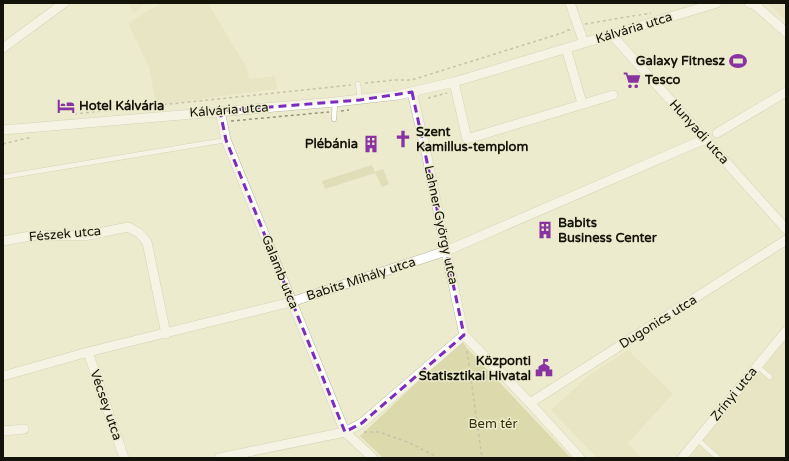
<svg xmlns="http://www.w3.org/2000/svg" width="789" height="461" font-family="'Varela Round',sans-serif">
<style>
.built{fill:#e0deb9}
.green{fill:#c8c484}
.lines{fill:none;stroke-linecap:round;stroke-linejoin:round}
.lane-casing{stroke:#b8b79b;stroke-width:5.5}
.street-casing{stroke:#b8b79b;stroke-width:10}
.path{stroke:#95947e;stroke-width:1.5;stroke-dasharray:3 3;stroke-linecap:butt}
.lane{stroke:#fff;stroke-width:4.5}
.street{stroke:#fff;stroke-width:9}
.marked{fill:none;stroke:#7b2cbf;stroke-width:3;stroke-dasharray:8 5;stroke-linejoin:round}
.labels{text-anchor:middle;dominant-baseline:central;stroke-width:3;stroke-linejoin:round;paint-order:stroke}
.street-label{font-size:13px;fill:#141309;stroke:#ecebcd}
.poi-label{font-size:13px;font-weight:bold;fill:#141309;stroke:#ecebcd;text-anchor:start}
.park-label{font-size:13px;fill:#363205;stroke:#ecebcd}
</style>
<rect width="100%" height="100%" fill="#ecebcd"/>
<path class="built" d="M 127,3 L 147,3 L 134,13 Z
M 161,3 L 208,3 L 247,68 L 249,79 L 275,76 L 277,89 L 156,105 L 149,67 L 128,23 Z
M 766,3 L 786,3 L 786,21 L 776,11 Z
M 372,165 L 375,172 L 383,169 L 389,184 L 382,187 L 375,173 L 325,189 L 322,181 Z
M 786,331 L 786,458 L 682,458 Z
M 628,350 L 673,394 L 628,443 L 642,458 L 597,458 L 551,410 L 589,375 Z"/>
<path class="green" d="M 462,340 L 466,347 L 571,458 L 383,458 L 360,436 Z"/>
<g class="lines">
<g class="lane-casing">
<path id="lane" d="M 358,84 L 360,100
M 334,119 L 335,102
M 3,177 L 226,140
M 757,366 L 770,377
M 697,439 L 718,458"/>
</g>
<g class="street-casing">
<path id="street" d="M 570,3 L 584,43
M 749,3 L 755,5 L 786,32
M 612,35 L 786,229
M 3,48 L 64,3
M 566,48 L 582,103
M 454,82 L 467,139 L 613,95
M 412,92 L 426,152 L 446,251 L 464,335
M 220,111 L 226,140 L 345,432 L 373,458
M 3,130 L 335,102 L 398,95 L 454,82 L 717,3
M 717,133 L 786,92
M 3,241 L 36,235 L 84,236 L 128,227 L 139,233 L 147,242 L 166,334
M 464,335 L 530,403 L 580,458
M 88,352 L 124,458
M 3,376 L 88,352 L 291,302 L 446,251 L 705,139
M 530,403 L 786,240
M 3,431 L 24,429
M 219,458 L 345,432 L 362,423 L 464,335
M 682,458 L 786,331"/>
</g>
<path class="path" d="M 585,24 L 651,13
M 365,83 L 395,80 L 411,80 L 418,78 L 562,33 L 571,29
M 428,98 L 447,93
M 341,111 L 349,110
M 74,114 L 351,85
M 231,121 L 329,112
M 3,144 L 32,137
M 467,351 L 482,458
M 364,432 L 379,432 L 410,443 L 439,458"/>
<use href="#lane" class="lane"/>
<use href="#street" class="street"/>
</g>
<path d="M0 0H789V461H0ZM 412,92 L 464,335 L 362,423 L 345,432 L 226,140 L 220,111 L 360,100 Z" fill="#ecebcd" fill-opacity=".55" fill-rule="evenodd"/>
<path class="marked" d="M 412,92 L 464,335 L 362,423 L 345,432 L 226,140 L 220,111 L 360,100 Z"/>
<defs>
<g id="stadium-bare" transform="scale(1.38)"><path d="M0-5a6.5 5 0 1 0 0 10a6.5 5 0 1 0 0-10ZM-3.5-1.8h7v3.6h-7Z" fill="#8833a1" stroke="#ecebcd" stroke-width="2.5" paint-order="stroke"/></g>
<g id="supermarket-bare" transform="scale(1.38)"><path d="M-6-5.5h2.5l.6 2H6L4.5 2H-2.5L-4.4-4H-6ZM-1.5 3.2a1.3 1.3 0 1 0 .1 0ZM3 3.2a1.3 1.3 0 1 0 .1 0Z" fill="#8833a1" stroke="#ecebcd" stroke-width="2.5" paint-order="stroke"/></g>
<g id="hotel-bare" transform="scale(1.38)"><path d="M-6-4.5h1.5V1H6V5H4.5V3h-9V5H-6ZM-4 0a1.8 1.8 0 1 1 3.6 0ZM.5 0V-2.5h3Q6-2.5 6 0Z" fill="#8833a1" stroke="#ecebcd" stroke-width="2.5" paint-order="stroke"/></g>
<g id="church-bare" transform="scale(1.38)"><path d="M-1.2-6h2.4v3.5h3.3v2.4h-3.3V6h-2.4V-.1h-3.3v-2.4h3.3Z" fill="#8833a1" stroke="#ecebcd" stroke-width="2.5" paint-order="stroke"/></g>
<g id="building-bare" transform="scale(1.38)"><path d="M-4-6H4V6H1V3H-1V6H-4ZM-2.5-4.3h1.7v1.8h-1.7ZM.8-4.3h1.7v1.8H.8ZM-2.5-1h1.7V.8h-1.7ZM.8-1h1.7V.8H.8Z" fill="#8833a1" stroke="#ecebcd" stroke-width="2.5" paint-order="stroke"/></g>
<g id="civic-bare" transform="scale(1.38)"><path d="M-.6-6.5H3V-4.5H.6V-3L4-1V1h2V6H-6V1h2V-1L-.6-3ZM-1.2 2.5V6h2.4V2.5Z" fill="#8833a1" stroke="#ecebcd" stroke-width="2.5" paint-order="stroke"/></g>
</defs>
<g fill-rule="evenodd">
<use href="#stadium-bare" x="738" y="61"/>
<use href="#supermarket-bare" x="632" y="80"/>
<use href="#hotel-bare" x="66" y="106"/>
<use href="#church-bare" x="403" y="139"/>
<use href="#building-bare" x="371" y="144"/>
<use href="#building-bare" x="545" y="230"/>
<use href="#civic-bare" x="544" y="368"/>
</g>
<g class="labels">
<g class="street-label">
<text transform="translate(634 28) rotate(-17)">Kálvária utca</text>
<text transform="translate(229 110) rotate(-4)">Kálvária utca</text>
<text transform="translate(699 132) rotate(48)">Hunyadi utca</text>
<text transform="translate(441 225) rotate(78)">Lahner György utca</text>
<text transform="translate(65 234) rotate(-5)">Fészek utca</text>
<text transform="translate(280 272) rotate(68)">Galamb utca</text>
<text transform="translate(361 279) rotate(-18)">Babits Mihály utca</text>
<text transform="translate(658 322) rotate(-32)">Dugonics utca</text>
<text transform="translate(734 394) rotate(-51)">Zrínyi utca</text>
<text transform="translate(106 405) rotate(71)">Vécsey utca</text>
</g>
<g class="poi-label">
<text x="725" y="61" text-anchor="end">Galaxy Fitnesz</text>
<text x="645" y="80">Tesco</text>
<text x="79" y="106">Hotel Kálvária</text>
<text x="416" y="132">Szent<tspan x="416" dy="15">Kamillus-templom</tspan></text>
<text x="358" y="144" text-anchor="end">Plébánia</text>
<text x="558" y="223">Babits<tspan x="558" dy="15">Business Center</tspan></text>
<text x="531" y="361" text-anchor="end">Központi<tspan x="531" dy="15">Statisztikai Hivatal</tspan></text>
</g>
<g class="park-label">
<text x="493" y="424">Bem tér</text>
</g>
</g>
<rect width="789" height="461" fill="none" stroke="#141309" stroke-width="8"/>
</svg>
